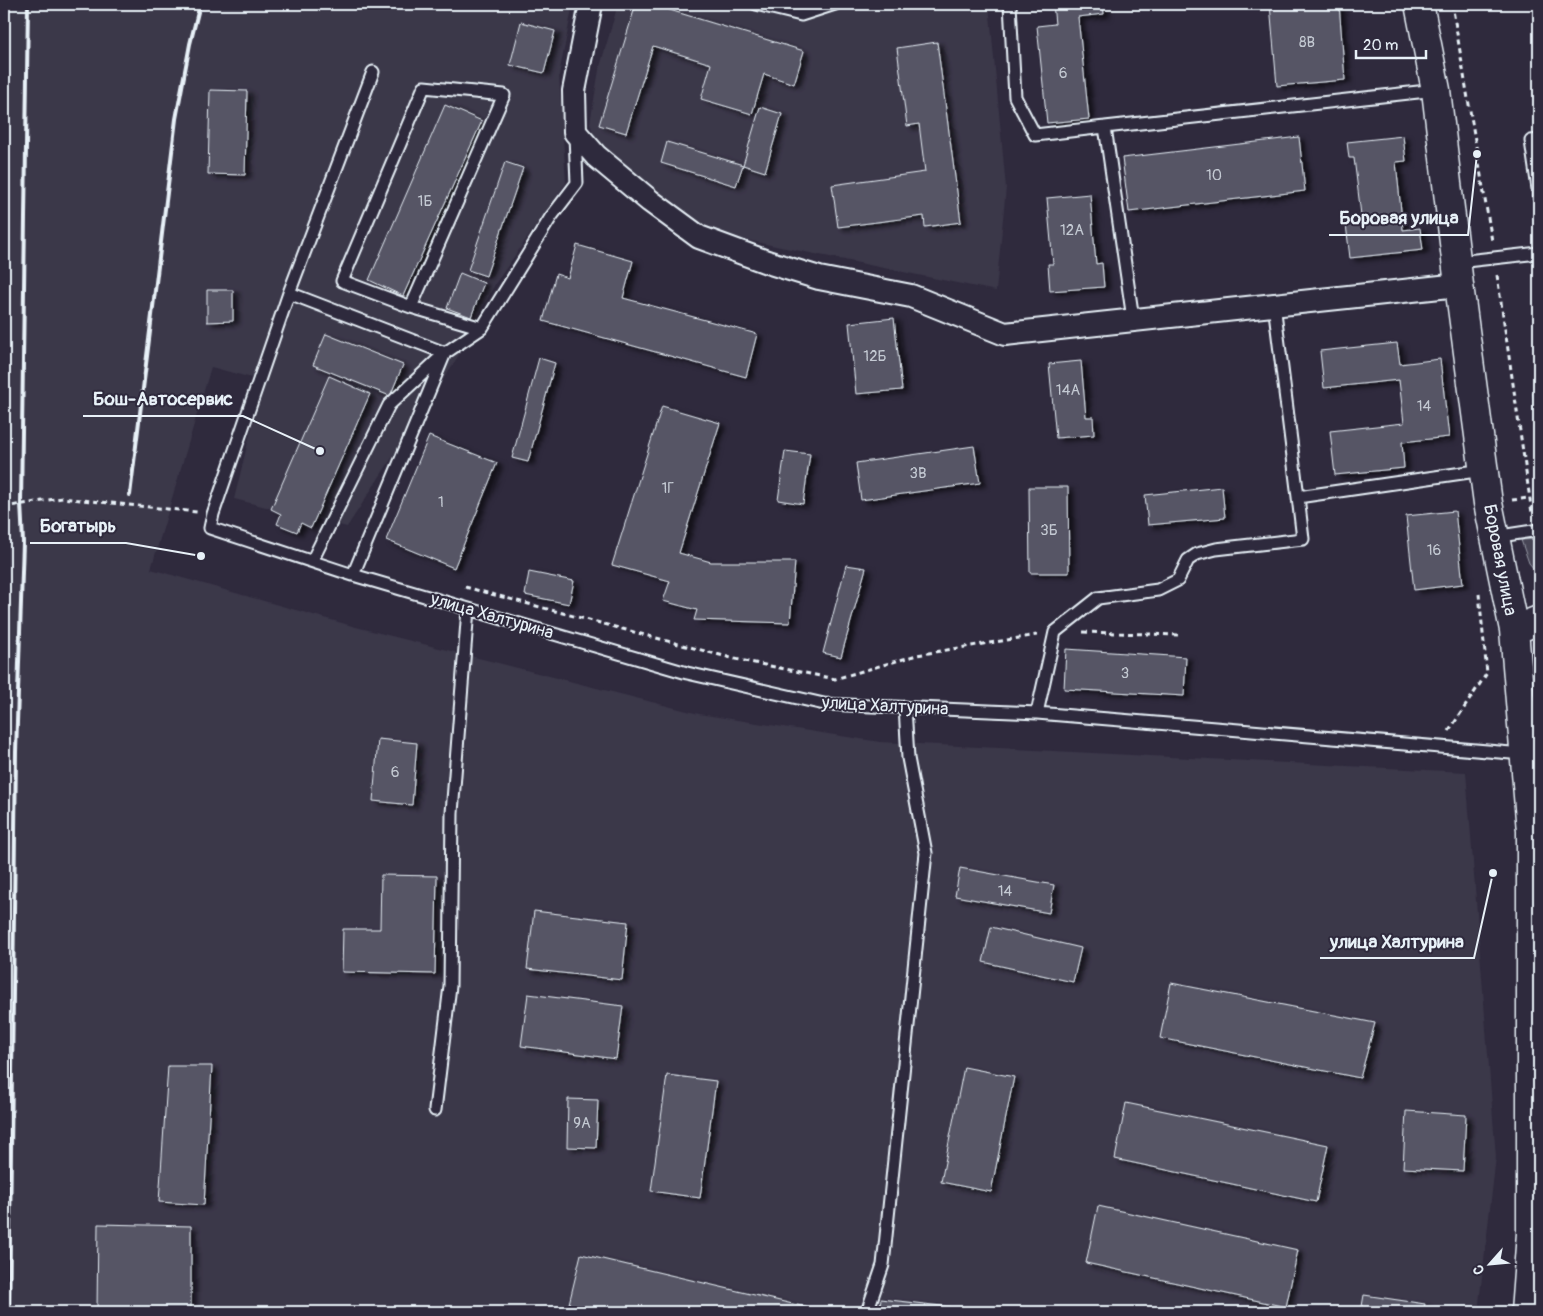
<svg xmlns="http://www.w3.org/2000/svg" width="1543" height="1316" font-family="Pangolin,sans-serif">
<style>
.built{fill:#3b3749}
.green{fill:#464455;stroke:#979aa6}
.building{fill:#575565;stroke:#e8f1f8;filter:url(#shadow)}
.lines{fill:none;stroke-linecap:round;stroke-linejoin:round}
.lane-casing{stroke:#e8f1f8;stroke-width:15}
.street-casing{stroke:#e8f1f8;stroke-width:26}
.secondary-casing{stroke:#e8f1f8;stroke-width:31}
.path{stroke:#e8f1f8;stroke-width:3;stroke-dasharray:5 4;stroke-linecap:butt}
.lane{stroke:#2f2a3d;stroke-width:11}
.street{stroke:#2f2a3d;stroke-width:22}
.secondary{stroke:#2f2a3d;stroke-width:28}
.rail{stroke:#e8f1f8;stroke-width:4}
.labels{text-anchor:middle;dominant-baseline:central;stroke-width:4;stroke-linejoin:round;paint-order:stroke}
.number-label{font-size:15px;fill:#c4cad3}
.street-label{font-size:18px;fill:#e8f1f8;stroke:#2f2a3d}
.leader{fill:none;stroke:#e8f1f8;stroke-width:2}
.callout-dot{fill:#e8f1f8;stroke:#2f2a3d;stroke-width:2}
.callout-label{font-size:19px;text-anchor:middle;font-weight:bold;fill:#e8f1f8;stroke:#2f2a3d;stroke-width:4;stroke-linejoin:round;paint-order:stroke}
</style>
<defs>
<filter id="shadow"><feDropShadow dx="5.5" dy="3" stdDeviation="2.5" flood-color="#0009"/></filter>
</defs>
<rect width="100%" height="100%" fill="#2f2a3d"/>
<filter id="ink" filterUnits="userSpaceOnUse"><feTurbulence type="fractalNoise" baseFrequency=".02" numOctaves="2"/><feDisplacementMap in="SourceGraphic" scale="10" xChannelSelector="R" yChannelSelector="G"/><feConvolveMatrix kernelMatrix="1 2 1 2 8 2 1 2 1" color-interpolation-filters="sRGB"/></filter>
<g filter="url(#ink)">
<path class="built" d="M 4,4 L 573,4 L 559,75 L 566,183 L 495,284 L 459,355 L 347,527 L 234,499 L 263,381 L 211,367 L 151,569 L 356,627 L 699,714 L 880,742 L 1466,772 L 1496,1157 L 1478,1312 L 4,1312 Z
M 618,4 L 989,4 L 1006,188 L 996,291 L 737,238 L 696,225 L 597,146 L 590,123 L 599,70 Z"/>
<path class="green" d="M 1539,539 L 1539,575 L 1529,563 L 1521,540 Z"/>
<path class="building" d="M 636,4 L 650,4 L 804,51 L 794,84 L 764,74 L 752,114 L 701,99 L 711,64 L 653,46 L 626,133 L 599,125 Z
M 1053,4 L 1103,4 L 1104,14 L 1078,17 L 1089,119 L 1047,123 L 1037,26 L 1055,24 Z
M 1270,4 L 1339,4 L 1345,80 L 1277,86 Z
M 521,22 L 555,31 L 544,73 L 510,65 Z
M 937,42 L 961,222 L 925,227 L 924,216 L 838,227 L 832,185 L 925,172 L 919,124 L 907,126 L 897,48 Z
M 210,90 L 247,91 L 245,175 L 208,174 Z
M 445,105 L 482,121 L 403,296 L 369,280 Z
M 760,107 L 782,114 L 765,172 L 743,165 Z
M 1403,136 L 1406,161 L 1396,162 L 1403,230 L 1420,228 L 1423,250 L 1350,258 L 1346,224 L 1362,223 L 1354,158 L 1349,158 L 1347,142 Z
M 1299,137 L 1305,191 L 1129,212 L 1122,158 Z
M 667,142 L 743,165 L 736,186 L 661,163 Z
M 505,162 L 523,168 L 486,276 L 468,270 Z
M 1090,194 L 1096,264 L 1102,263 L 1104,287 L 1050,291 L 1048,264 L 1053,264 L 1047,198 Z
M 577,245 L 633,261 L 623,298 L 757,334 L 746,377 L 543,321 L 556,274 L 568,278 Z
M 460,273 L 484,283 L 471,317 L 447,308 Z
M 207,290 L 233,290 L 233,321 L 207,322 Z
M 894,318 L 902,390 L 856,394 L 849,323 Z
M 326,334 L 403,365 L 390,396 L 313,365 Z
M 1397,343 L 1400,364 L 1440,359 L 1449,437 L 1402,442 L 1404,468 L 1335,475 L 1330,431 L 1404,423 L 1399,380 L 1324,388 L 1320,351 Z
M 539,358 L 555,363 L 528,462 L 512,458 Z
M 1081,361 L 1086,417 L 1093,417 L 1094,435 L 1056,438 L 1049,364 Z
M 329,376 L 370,394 L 311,528 L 301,523 L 297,532 L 277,524 L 281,514 L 271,509 Z
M 1533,393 L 1539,393 L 1539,464 Z
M 662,406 L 720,423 L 679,553 L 711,562 L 795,562 L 790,623 L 694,620 L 697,610 L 663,601 L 670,581 L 612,565 Z
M 429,436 L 497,463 L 454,568 L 386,540 Z
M 974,446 L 980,483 L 861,500 L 856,463 Z
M 785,451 L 810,454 L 803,504 L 778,500 Z
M 1029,487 L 1068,487 L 1069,573 L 1030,573 Z
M 1222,487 L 1225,518 L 1148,525 L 1145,495 Z
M 1455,511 L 1463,584 L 1414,590 L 1406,516 Z
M 846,565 L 866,568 L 841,657 L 823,653 Z
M 529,572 L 574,581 L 569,604 L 525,595 Z
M 1066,649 L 1186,657 L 1184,696 L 1064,689 Z
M 378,739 L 417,743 L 412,805 L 373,801 Z
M 960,868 L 1054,885 L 1049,913 L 955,896 Z
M 381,875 L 437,876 L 435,974 L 342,972 L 343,929 L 380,929 Z
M 534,911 L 628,922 L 622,980 L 527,969 Z
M 991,927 L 1081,948 L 1073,982 L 983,962 Z
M 1171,983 L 1375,1023 L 1360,1078 L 1160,1038 Z
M 528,994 L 623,1006 L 616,1059 L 521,1046 Z
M 168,1066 L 212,1066 L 204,1205 L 159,1202 Z
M 964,1067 L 1014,1077 L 991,1192 L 941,1182 Z
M 667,1075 L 716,1081 L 700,1198 L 651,1191 Z
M 568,1099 L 598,1100 L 596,1148 L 567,1147 Z
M 1126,1103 L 1328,1145 L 1316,1202 L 1115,1159 Z
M 1406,1111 L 1466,1115 L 1463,1171 L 1403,1168 Z
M 1098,1206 L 1298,1250 L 1286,1307 L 1086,1263 Z
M 98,1224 L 191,1226 L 191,1312 L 97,1312 Z
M 581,1254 L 818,1310 L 817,1312 L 567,1312 Z
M 1364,1295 L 1425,1304 L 1423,1312 L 1361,1312 Z
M 881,1299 L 950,1307 L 949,1312 L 879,1312 Z"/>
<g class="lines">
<g class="lane-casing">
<path id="lane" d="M 756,4 L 801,15 L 835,4
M 1010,4 L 1015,97 L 1035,135 L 1105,127
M 373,72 L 289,293 L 213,514 L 210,528 L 353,575 L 687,673 L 824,704 L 1037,713 L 1523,754
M 1539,140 L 1531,141 L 1539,196
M 1457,262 L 1539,253
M 289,293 L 445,353 L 353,575
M 1274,304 L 1298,497
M 411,307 L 504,95 L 424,87 L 342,281 L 411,307 L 482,328
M 1133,319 L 1105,127 L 1436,90
M 1494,537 L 1539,530
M 312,561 L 389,405 L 445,353 L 482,328 L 551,217 L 577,183 L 575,136
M 1037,713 L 1055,632 L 1098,598 L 1158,590 L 1178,580 L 1188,560 L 1197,554 L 1216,549 L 1303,539 L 1298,497 L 1483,470
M 435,1110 L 450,986 L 452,813 L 468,609
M 867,1312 L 883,1265 L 926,853 L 908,758 L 905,707"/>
</g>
<g class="street-casing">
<path id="street" d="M 591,4 L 574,91 L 575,132 L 596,156 L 650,201 L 699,237 L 767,262 L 819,278 L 911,296 L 1005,334 L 1459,285"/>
</g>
<g class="secondary-casing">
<path id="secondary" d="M 1419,4 L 1436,90 L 1459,285 L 1488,503 L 1514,630 L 1531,831 L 1531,1233 L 1525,1312
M 1514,630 L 1539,620"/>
</g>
<path class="path" d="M 1452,4 L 1492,241
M 1497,275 L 1532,513
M 1512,500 L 1529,498
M 4,507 L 62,498 L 197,512
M 465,587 L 735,659 L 835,679 L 917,655 L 1037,635
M 1083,632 L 1179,635
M 1449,731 L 1487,673 L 1479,594"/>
<use href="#lane" class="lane"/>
<use href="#street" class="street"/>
<use href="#secondary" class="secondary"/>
<path class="rail" d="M 130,495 L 176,119 L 190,44 L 200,4
M 9,1312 L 16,752 L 23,542 L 21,503 L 28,4"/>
</g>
</g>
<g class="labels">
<g class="number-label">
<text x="1307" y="42">8В</text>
<text x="1063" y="73">6</text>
<text x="1214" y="175">10</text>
<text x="425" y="201">1Б</text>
<text x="1072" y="230">12А</text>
<text x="875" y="356">12Б</text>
<text x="1068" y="390">14А</text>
<text x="1424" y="406">14</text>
<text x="918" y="473">3В</text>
<text x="668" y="488">1Г</text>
<text x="441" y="502">1</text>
<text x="1049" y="530">3Б</text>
<text x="1434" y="550">16</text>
<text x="1125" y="673">3</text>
<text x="395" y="772">6</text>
<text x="1005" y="891">14</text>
<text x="582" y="1123">9А</text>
</g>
<g class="street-label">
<text transform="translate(1500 560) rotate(79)">Боровая улица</text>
<text transform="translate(492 616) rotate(16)">улица Халтурина</text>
<text transform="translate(885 706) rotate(3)">улица Халтурина</text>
</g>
</g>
<path class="leader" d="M1477 154L1468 235H1329M320 451L243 416H83M201 556L126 543H30M1493 873L1474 958H1320"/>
<g class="callout-dot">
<circle cx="1477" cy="154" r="5"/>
<circle cx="320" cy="451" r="5"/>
<circle cx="201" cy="556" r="5"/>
<circle cx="1493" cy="873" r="5"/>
</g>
<g class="callout-label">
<text x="1399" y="224">Боровая улица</text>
<text x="163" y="405">Бош-Автосервис</text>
<text x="78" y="532">Богатырь</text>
<text x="1397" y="948">улица Халтурина</text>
</g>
<rect width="1543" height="1316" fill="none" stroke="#2f2a3d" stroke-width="20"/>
<rect x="10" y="10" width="1523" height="1296" fill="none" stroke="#e8f1f8" stroke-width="2" filter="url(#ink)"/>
<g transform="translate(1490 1264) rotate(243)" stroke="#2f2a3d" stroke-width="4" paint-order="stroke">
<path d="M0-4L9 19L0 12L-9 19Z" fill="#e8f1f8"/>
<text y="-8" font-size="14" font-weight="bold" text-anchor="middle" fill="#e8f1f8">С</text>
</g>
<path d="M1356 50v8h70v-8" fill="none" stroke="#e8f1f8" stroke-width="2.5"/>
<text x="1363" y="50" font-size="15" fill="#e8f1f8" stroke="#2f2a3d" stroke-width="4" paint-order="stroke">20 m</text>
</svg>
